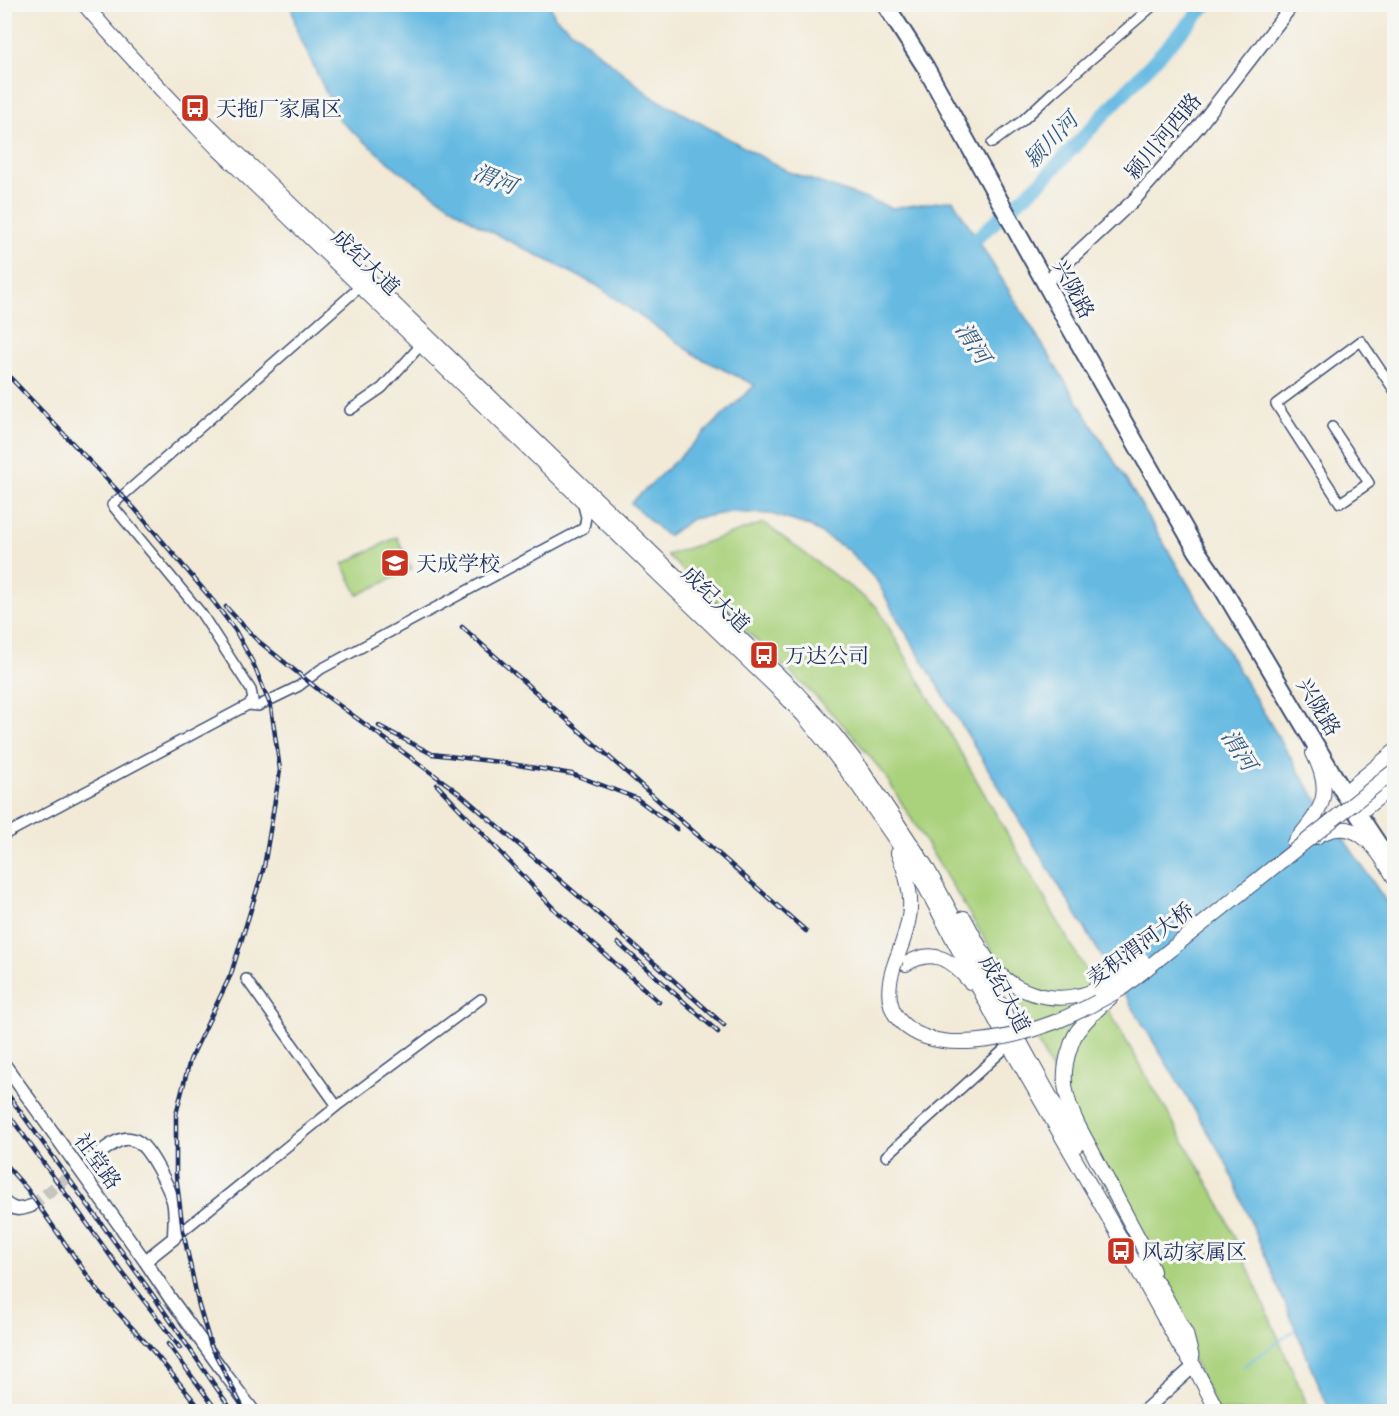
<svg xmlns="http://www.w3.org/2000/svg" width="1399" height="1416" font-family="'EB Garamond','Noto Serif SC',serif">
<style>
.green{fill:#aad27d;stroke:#62806e;stroke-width:1.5}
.water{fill:#66bae2;stroke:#4074a0;stroke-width:1.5}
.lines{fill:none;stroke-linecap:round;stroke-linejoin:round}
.stream{stroke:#66bae2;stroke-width:2}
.river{stroke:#66bae2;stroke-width:14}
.secondary-tunnel{stroke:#c7c5bf;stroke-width:12;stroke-dasharray:12 6;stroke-linecap:butt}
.street-casing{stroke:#3b4b70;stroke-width:12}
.secondary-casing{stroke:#3b4b70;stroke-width:15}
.primary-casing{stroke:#3b4b70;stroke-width:16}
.highway-casing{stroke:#3b4b70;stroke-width:20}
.street{stroke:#fff;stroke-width:9}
.secondary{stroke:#fff;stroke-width:12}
.primary{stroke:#fff;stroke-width:14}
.highway{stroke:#fff;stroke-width:16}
.rail-casing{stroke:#1b2f5e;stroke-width:4.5}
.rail{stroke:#f6f6f2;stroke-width:2;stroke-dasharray:7;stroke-linecap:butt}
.primary-bridge-casing{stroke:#3b4b70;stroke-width:16;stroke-linecap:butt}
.primary-bridge{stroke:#fff;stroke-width:14}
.labels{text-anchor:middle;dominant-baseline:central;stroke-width:6;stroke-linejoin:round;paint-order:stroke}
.poi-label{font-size:21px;fill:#1b2f5e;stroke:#f6f6f2;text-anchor:start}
.street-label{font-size:21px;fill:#1b2f5e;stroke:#f6f6f2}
.water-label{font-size:22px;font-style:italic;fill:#325986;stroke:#f6f6f2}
</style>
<rect width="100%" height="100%" fill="#f6f6f2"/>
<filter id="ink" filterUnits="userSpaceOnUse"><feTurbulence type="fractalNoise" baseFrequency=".0167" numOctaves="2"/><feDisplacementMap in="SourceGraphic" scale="12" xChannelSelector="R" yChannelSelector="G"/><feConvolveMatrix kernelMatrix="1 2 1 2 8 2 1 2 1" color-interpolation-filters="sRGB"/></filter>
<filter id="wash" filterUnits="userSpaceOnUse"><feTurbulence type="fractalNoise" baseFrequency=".008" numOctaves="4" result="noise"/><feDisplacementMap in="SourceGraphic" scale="24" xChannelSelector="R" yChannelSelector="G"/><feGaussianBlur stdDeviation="1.35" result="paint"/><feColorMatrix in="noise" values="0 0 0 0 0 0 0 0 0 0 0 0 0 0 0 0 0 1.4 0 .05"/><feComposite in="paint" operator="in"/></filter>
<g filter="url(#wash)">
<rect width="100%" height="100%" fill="#f2ead7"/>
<path class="green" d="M 764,523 L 877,607 L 1220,1204 L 1310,1411 L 1218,1411 L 997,959 L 884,774 L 855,738 L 817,698 L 667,555 Z
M 397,537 L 412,569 L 358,595 L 343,564 Z"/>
<path class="water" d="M 291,5 L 550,5 L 555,17 L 651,96 L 789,172 L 892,208 L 953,200 L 1134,493 L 1305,782 L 1394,913 L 1394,1411 L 1330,1411 L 1225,1160 L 898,620 L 877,581 L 847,549 L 809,526 L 771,514 L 731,512 L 692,519 L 667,536 L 631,503 L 755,385 L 700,358 L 596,285 L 480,226 L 397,169 L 339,120 L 297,31 Z"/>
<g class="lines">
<path class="stream" d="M 1244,1366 L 1296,1329
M 1189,1412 L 1195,1405"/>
<path class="river" d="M 964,249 L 1043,180 L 1207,4"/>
</g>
</g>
<g filter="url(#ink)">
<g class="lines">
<path class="secondary-tunnel" d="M 31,1206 L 86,1163"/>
<g class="street-casing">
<path id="street" d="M 992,143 L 1022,121 L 1053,92 L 1155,4
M 350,410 L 382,388 L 421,345
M 1332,427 L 1369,483 L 1340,503 L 1276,404 L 1361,341 L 1394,390
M 248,705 L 258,706 L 299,686 L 321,669 L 584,528 L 586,517 L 582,502
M 4,835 L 248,705 L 253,700 L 251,690 L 201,613 L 112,505 L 361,286
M 246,979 L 337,1106
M 886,1156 L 1009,1045
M 174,1238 L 337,1106 L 481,999"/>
</g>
<g class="secondary-casing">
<path id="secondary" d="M 1048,280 L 1135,199 L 1199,126 L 1293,4
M 4,1064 L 145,1261 L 170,1298 L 225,1374 L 254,1412
M 89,1161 C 98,1155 114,1140 125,1139 C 128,1138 135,1140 138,1142 C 150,1149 169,1188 173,1201 C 176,1212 174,1227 174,1238 L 145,1261
M 4,1202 C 14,1211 19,1210 31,1206
M 1143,1412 L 1194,1366"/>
</g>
<g class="primary-casing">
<path id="primary" d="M 84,4 C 127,55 173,102 219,150 L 783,694 L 804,716 L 825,742 L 859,787 L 917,871 L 1009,1045 L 1117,1232 L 1179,1345 L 1194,1366 L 1218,1412
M 191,108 L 796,692 L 834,734 L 861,768 L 927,868 L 1025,1051 L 1077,1145
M 1344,793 L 1394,752
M 1358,814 L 1394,785
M 1316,837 C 1355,812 1376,848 1394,877
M 1294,843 C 1321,810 1335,795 1313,753
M 964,918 C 972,932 979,948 989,962 C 1012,993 1051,1005 1088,993 C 1095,990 1102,986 1109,983
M 896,960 C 913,917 916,897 898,853
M 906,964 C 934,947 951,960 970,982
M 1111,997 C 1101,1006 1089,1016 1081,1027 C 1076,1032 1072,1041 1070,1048 C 1060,1077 1065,1098 1078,1125 L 1140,1241 L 1153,1271
M 1143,1264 L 1161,1289 L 1186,1334 L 1192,1358"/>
</g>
<g class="highway-casing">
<path id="highway" d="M 885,4 L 926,68 L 1068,324 L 1197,551 L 1221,586 L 1344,793 L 1394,868"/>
</g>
<use href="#street" class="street"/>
<use href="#secondary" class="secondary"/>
<use href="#primary" class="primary"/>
<use href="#highway" class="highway"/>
<g class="rail-casing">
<path id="rail" d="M 4,371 L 135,509 L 214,602 L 235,630 L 253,663 L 271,707 L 280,770 L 264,867 L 231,974 L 190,1060 L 176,1114 L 176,1175 L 183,1231 L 199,1306 L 211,1346 L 245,1412
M 226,607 L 257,640 L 325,695 L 459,793 L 575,893 L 724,1025
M 462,627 L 806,931
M 379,726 L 432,754 L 499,762 L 572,774 L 636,798 L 677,829
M 437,785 L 557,912 L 659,1002
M 618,943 L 718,1032
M 4,1089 L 148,1288 L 233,1412
M 4,1108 L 119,1268 L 180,1348
M 4,1163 L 27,1189 L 99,1292 L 148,1345 L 203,1412
M 168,1344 L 218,1412"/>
</g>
<use href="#rail" class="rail"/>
<g class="primary-bridge-casing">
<path id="primary-bridge" d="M 896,960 C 888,981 884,1006 902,1023 C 938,1058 1015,1037 1055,1022 C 1078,1013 1099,1001 1121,989 L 1394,771
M 1100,992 L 1142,960"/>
</g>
<use href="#primary-bridge" class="primary-bridge"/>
</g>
</g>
<defs>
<g id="bus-square" transform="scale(1.5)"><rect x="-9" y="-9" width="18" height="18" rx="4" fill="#c8321e" stroke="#f6f6f2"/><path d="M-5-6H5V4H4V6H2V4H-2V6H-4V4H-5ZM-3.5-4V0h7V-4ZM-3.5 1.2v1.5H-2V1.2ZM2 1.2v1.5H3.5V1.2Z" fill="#fff"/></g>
<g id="school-square" transform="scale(1.5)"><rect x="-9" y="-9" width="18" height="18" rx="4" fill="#c8321e" stroke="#f6f6f2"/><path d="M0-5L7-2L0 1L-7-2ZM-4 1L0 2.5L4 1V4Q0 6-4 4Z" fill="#fff"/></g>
</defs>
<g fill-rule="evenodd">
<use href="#bus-square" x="195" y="108"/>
<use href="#school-square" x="395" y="563"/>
<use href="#bus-square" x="764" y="655"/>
<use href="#bus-square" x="1121" y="1251"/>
</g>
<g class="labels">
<g class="poi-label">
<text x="216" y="108">天拖厂家属区</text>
<text x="416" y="563">天成学校</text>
<text x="785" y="655">万达公司</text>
<text x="1142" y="1251">风动家属区</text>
</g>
<g class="street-label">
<text transform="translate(1163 136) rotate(-50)">颍川河西路</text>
<text transform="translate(366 262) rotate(44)">成纪大道</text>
<text transform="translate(1074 289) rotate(62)">兴陇路</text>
<text transform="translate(716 599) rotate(44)">成纪大道</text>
<text transform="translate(1319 707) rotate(59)">兴陇路</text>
<text transform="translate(1140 944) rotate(-36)">麦积渭河大桥</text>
<text transform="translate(1005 994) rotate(62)">成纪大道</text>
<text transform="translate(98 1161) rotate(54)">社堂路</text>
</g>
<g class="water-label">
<text transform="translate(1051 140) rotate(-46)">颍川河</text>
<text transform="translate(495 179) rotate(22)">渭河</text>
<text transform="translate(973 343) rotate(57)">渭河</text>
<text transform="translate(1239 750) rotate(57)">渭河</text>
</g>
</g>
<rect width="1399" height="1416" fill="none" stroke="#f6f6f2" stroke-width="24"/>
</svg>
